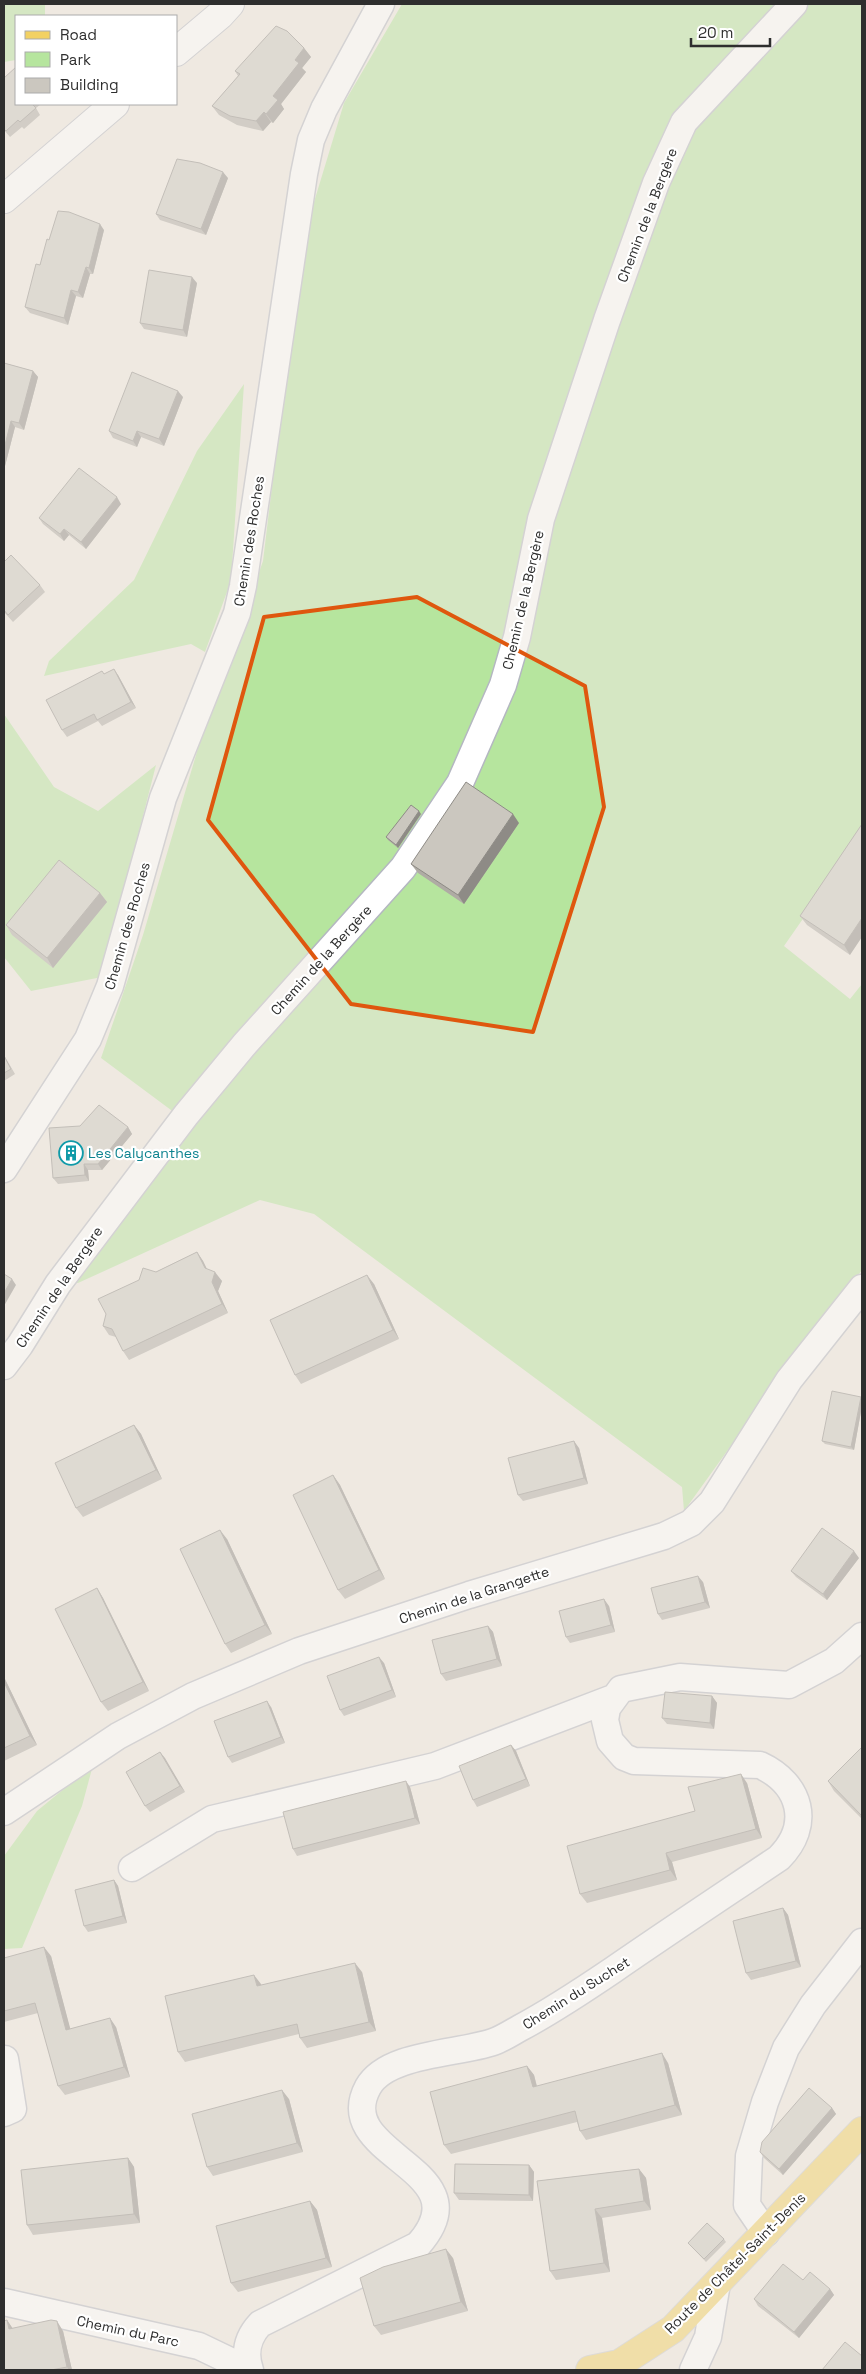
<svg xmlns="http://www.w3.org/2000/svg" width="866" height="2374" font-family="'Space Grotesk',sans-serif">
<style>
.green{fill:#b6e59e}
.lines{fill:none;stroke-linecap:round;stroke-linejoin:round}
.street-casing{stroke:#b4b7c1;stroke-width:29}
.secondary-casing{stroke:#b4b7c1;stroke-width:30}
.primary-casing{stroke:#c9c9c9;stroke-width:30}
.street{stroke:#fff;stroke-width:26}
.secondary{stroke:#fff;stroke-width:28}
.primary{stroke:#f2d163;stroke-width:28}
.wall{fill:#afaba4}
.shaded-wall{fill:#8e8b86}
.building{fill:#cbc7bf;stroke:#8e8b86}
.marked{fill:none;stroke:#df570e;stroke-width:4;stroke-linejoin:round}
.labels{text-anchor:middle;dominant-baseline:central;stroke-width:4.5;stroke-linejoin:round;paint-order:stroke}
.street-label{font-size:14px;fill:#2e2e2e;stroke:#fff}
.culture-label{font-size:14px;fill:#0d838f;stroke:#fff;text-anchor:start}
</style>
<rect width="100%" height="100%" fill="#efe9e1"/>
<path class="green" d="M 4,4 L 45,4 L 45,16 L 16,16 L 16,60 L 4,62 Z
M 402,4 L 862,4 L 862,834 L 784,946 L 850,999 L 862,984 L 862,1270 L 784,1372 L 684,1511 L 682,1487 L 314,1214 L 260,1200 L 78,1283 L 58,1279 L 175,1113 L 101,1058 L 143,935 L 201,738 L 263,561 L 289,346 L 311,212 L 344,103 Z
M 244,384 L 231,581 L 205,652 L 191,644 L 44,676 L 49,661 L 134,580 L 197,451 Z
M 4,714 L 54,787 L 98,811 L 156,765 L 102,977 L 31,991 L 4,957 Z
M 93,1765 L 82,1806 L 22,1948 L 4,1949 L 4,1856 L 37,1811 Z"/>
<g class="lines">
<g class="street-casing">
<path id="street" d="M 4,1169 L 88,1039 L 110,986 L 163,798 L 237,613 L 243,586 L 304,174 L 311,140 L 324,109 L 381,4
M 4,1366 L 20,1345 L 58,1284 L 186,1115 L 244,1045 L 403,868 L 460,783 L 503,685 L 517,637 L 541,519 L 607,320 L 656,183 L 684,122 L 794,4
M 4,1812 L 118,1736 L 193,1696 L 299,1651 L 469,1595 L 664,1536 L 691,1523 L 712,1502 L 789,1380 L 862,1288
M 132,1868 L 212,1819 L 435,1766 L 613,1698
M 4,2113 L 13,2109 L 5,2059
M 766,2233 L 747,2205 L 749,2156 L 765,2102 L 786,2048 L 813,2005 L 862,1942
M 4,2302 L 199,2346 L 249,2370
M 250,2370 C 244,2353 247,2338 260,2324 L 418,2245 C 487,2168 330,2157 368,2087 C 387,2053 459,2054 493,2042 C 502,2039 511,2033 520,2028 C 552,2011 582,1991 613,1970 C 668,1932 724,1895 779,1858 C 812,1825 801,1784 760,1765 L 634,1761 L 624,1757 L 610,1741 L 605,1720 L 607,1708 L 621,1689 L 680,1677 L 789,1685 L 834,1661 L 862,1636
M 693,2370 L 708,2337 L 717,2283"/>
</g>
<g class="secondary-casing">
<path id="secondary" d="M 176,52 L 220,15 L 230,4
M 4,199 L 115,104"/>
</g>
<g class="primary-casing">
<path id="primary" d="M 590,2370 L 619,2364 L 673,2329 L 862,2131"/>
</g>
<use href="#street" class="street"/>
<use href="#secondary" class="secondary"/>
<use href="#primary" class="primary"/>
</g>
<path class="wall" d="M 304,48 L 311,57 L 302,68 L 306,72 L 281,104 L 284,109 L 273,123 L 271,122 L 263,131 L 237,125 L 219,115 L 212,106 L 238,76 L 235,71 Z
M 4,78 L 16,104 L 41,104 L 36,108 L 40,115 L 24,129 L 22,127 L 10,137 L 4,130 Z
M 228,178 L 206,235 L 160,220 L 156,214 Z
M 104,230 L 93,274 L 90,274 L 83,298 L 76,296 L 68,325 L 30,313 L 25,307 L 40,265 L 49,240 Z
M 197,283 L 187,337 L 144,329 L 140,323 Z
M 4,363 L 33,371 L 38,377 L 24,430 L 15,427 L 5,466 L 4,465 Z
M 183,397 L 164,446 L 141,437 L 137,447 L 113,438 L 109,431 Z
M 121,504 L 86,549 L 69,535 L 64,541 L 43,524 L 39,518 Z
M 4,562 L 40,585 L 45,592 L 13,622 L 4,612 Z
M 104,674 L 118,675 L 136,708 L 102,726 L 98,721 L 67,737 L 62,730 Z
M 421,814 L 398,848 L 388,840 L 386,837 Z
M 519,823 L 464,904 L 418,873 L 411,864 Z
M 862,824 L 850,955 L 807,925 L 800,916 Z
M 100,893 L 107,902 L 53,968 L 12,935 L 6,925 Z
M 4,1055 L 15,1074 L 4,1081 Z
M 128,1127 L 132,1134 L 102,1170 L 88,1170 L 89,1181 L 58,1184 L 53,1178 Z
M 197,1252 L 203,1261 L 207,1269 L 222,1281 L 218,1291 L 228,1313 L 129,1360 L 123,1351 L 116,1337 L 109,1335 L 103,1326 L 139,1280 Z
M 374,1284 L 399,1339 L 301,1384 L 295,1375 Z
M 861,1397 L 862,1399 L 862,1406 L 854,1450 L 825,1444 L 822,1441 Z
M 134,1425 L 141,1434 L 162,1479 L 83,1517 L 76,1508 Z
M 579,1448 L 588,1484 L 523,1501 L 518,1495 Z
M 333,1475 L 340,1485 L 385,1579 L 345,1599 L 338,1590 Z
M 227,1539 L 272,1634 L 231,1653 L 225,1644 Z
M 859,1558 L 827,1600 L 796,1577 L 791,1571 Z
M 703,1582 L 710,1608 L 662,1620 L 658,1614 Z
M 97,1588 L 103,1598 L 149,1691 L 108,1711 L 101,1702 Z
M 609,1606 L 615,1632 L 570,1643 L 566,1637 Z
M 488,1626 L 493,1632 L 502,1666 L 446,1681 L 441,1674 Z
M 384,1663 L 396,1697 L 344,1716 L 340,1710 Z
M 4,1677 L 37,1745 L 4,1761 Z
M 712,1696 L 717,1703 L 714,1729 L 667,1724 L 662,1718 Z
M 271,1707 L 285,1743 L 232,1763 L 228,1757 Z
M 511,1745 L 516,1751 L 530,1786 L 477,1807 L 473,1800 Z
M 862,1747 L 862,1819 L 834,1791 L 828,1781 Z
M 160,1752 L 185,1792 L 150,1812 L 145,1806 Z
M 747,1783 L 762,1838 L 672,1862 L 677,1880 L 587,1903 L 580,1894 L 695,1811 Z
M 410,1787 L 420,1824 L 297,1856 L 293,1849 Z
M 114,1880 L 118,1886 L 127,1923 L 88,1932 L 84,1926 Z
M 783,1908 L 788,1915 L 801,1967 L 751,1980 L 746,1973 Z
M 51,1956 L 70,2029 L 116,2027 L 130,2077 L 65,2095 L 58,2086 L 38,2013 L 4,2022 L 4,1958 Z
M 362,1972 L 376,2031 L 307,2048 L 300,2038 L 299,2034 L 185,2062 L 178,2052 L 261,1984 L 261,1985 Z
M 668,2063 L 682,2115 L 586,2140 L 580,2131 L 577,2122 L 451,2154 L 444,2145 L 527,2066 L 534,2075 L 537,2086 Z
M 289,2099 L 303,2152 L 213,2176 L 207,2167 Z
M 832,2108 L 836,2114 L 783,2175 L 764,2158 L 760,2152 Z
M 128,2158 L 134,2167 L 140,2223 L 33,2235 L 27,2225 Z
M 529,2165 L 534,2172 L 533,2201 L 459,2200 L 454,2193 Z
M 639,2169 L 646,2178 L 651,2210 L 602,2218 L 610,2272 L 556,2280 L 550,2271 L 537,2181 Z
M 310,2201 L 317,2210 L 332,2267 L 238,2292 L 231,2283 Z
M 724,2239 L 726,2242 L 706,2262 L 688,2243 Z
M 453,2258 L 468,2311 L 381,2335 L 374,2326 Z
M 803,2280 L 830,2289 L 834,2295 L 799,2338 L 758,2306 L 754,2299 Z
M 7,2320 L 13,2329 L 63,2331 L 72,2370 L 4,2370 Z"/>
<path class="shaded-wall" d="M 304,48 L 311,57 L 302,68 L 306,72 L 281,104 L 284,109 L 273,123 L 266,114 L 273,96 L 295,60 Z
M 264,112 L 271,122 L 263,131 L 256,121 Z
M 223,172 L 228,178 L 206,235 L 201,229 Z
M 100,224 L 104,230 L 93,274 L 89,268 Z
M 86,267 L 90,274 L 83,298 L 78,292 Z
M 192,277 L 197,283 L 187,337 L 183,330 Z
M 71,290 L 76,296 L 68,325 L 64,318 Z
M 33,371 L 38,377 L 24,430 L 19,423 Z
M 178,391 L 183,397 L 164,446 L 159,439 Z
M 11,421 L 15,427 L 5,466 L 4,463 L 4,449 Z
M 137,431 L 141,437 L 137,447 L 133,441 Z
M 117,497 L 121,504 L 86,549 L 81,542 Z
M 64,529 L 69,535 L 64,541 L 60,534 Z
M 114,669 L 118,675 L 136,708 L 131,702 Z
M 419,811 L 421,814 L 398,848 L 396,845 Z
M 513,814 L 519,823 L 464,904 L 458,895 Z
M 100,893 L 107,902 L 53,968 L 47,958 Z
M 862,918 L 862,937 L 850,955 L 844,945 Z
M 128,1127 L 132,1134 L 102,1170 L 98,1164 Z
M 84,1164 L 88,1170 L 89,1181 L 85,1175 Z
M 197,1252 L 203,1261 L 211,1278 L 205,1268 Z
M 215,1272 L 222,1281 L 218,1291 L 228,1313 L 222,1304 L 212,1282 Z
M 367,1275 L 374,1284 L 399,1339 L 393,1330 Z
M 12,1279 L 16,1285 L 4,1306 L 4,1293 Z
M 861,1397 L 862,1399 L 862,1406 L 854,1450 L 851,1447 Z
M 134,1425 L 141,1434 L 162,1479 L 156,1470 Z
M 574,1441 L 579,1448 L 588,1484 L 584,1478 Z
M 333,1475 L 340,1485 L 385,1579 L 379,1570 Z
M 220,1530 L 227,1539 L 272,1634 L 265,1625 Z
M 854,1551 L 859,1558 L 827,1600 L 823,1594 Z
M 698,1576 L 703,1582 L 710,1608 L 705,1602 Z
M 97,1588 L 103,1598 L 149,1691 L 143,1682 Z
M 604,1599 L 609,1606 L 615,1632 L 611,1625 Z
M 488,1626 L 493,1632 L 502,1666 L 497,1659 Z
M 379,1657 L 384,1663 L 396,1697 L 392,1690 Z
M 4,1677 L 37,1745 L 30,1736 L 4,1682 Z
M 712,1696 L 717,1703 L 714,1729 L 710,1723 Z
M 267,1701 L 271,1707 L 285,1743 L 281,1737 Z
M 511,1745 L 516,1751 L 530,1786 L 526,1779 Z
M 160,1752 L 165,1758 L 185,1792 L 180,1786 Z
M 741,1774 L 747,1783 L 762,1838 L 756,1829 Z
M 406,1781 L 410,1787 L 420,1824 L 415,1818 Z
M 666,1853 L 672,1862 L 677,1880 L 670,1870 Z
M 114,1880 L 118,1886 L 127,1923 L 123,1916 Z
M 783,1908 L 788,1915 L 801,1967 L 796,1961 Z
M 44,1947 L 51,1956 L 73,2039 L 66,2030 Z
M 355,1963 L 362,1972 L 376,2031 L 369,2022 Z
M 254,1975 L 261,1984 L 264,1995 L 257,1986 Z
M 110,2018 L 116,2027 L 130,2077 L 124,2067 Z
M 662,2053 L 668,2063 L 682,2115 L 675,2105 Z
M 527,2066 L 534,2075 L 539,2096 L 533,2087 Z
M 282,2090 L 289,2099 L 303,2152 L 297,2143 Z
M 832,2108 L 836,2114 L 783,2175 L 779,2169 Z
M 128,2158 L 134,2167 L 140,2223 L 134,2214 Z
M 529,2165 L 534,2172 L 533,2201 L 529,2195 Z
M 639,2169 L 646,2178 L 651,2210 L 644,2201 Z
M 310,2201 L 317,2210 L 332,2267 L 326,2258 Z
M 595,2209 L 602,2218 L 610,2272 L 604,2263 Z
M 446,2249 L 453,2258 L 468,2311 L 461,2302 Z
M 830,2289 L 834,2295 L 799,2338 L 794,2332 Z
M 7,2320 L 13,2329 L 9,2329 Z
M 57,2321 L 63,2331 L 72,2370 L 69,2370 L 67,2367 Z"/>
<path class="building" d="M 276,26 L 287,31 L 304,48 L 295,60 L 299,63 L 273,96 L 278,100 L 266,114 L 264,112 L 256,121 L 230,116 L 212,106 L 240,74 L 235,71 Z
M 16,67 L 16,104 L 32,104 L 36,108 L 20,122 L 18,120 L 6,131 L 4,129 L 4,78 Z
M 177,159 L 200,163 L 223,172 L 201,229 L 156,214 Z
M 58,211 L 69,212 L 100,224 L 89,268 L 86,267 L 78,292 L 71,290 L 64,318 L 25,307 L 36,264 L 40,265 L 47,239 L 49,240 Z
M 149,270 L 192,277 L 183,330 L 140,323 Z
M 4,363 L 33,371 L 19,423 L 11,421 L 4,449 Z
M 132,372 L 178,391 L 159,439 L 137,431 L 133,441 L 109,431 Z
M 79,468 L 117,497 L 81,542 L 64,529 L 60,534 L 39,518 Z
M 11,555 L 40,585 L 8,615 L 4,610 L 4,562 Z
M 114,669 L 131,702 L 97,720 L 94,714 L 62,730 L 46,700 L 102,671 L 104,674 Z
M 466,782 L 513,814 L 458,895 L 411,864 Z
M 411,805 L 419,811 L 396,845 L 386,837 Z
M 862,824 L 862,918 L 844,945 L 800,916 Z
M 59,860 L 100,893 L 47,958 L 6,925 Z
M 4,1056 L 11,1069 L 4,1073 Z
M 99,1105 L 128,1127 L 98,1164 L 84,1164 L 85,1175 L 53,1178 L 49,1128 L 80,1126 Z
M 197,1252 L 205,1268 L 215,1272 L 212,1282 L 222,1304 L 123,1351 L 112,1329 L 103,1326 L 106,1314 L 98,1299 L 139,1280 L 143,1268 L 156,1272 Z
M 4,1274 L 12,1279 L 4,1293 Z
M 367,1275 L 393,1330 L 295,1375 L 270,1320 Z
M 832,1391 L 861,1397 L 851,1447 L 822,1441 Z
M 134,1425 L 156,1470 L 76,1508 L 55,1463 Z
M 574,1441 L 584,1478 L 518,1495 L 508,1458 Z
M 333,1475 L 379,1570 L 338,1590 L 293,1495 Z
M 822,1528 L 854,1551 L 823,1594 L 791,1571 Z
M 220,1530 L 265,1625 L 225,1644 L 180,1549 Z
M 698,1576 L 705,1602 L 658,1614 L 651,1588 Z
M 97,1588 L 143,1682 L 101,1702 L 55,1609 Z
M 604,1599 L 611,1625 L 566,1637 L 559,1611 Z
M 488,1626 L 497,1659 L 441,1674 L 432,1640 Z
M 379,1657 L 392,1690 L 340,1710 L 327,1676 Z
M 4,1682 L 30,1736 L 4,1748 Z
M 665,1692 L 712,1696 L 710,1723 L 662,1718 Z
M 267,1701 L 281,1737 L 228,1757 L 214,1721 Z
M 511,1745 L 526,1779 L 473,1800 L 459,1766 Z
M 862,1747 L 862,1816 L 828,1781 Z
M 160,1752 L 180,1786 L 145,1806 L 126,1772 Z
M 741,1774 L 756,1829 L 666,1853 L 670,1870 L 580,1894 L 567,1846 L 695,1811 L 688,1787 Z
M 406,1781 L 415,1818 L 293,1849 L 283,1812 Z
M 114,1880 L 123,1916 L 84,1926 L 75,1890 Z
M 783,1908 L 796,1961 L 746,1973 L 733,1921 Z
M 44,1947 L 66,2030 L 110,2018 L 124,2067 L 58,2086 L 35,2003 L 4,2011 L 4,1958 Z
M 355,1963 L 369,2022 L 300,2038 L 297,2024 L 178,2052 L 165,1996 L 254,1975 L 257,1986 Z
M 662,2053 L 675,2105 L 580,2131 L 575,2111 L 444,2145 L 430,2092 L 527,2066 L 533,2087 Z
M 809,2088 L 832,2108 L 779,2169 L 760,2152 L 762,2142 Z
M 282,2090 L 297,2143 L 207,2167 L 192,2114 Z
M 128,2158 L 134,2214 L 27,2225 L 21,2170 Z
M 455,2164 L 529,2165 L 529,2195 L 454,2193 Z
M 639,2169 L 644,2201 L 595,2209 L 604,2263 L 550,2271 L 537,2181 Z
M 310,2201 L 326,2258 L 231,2283 L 216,2226 Z
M 707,2223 L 724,2239 L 704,2259 L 688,2243 Z
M 446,2249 L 461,2302 L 374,2326 L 360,2278 L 383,2267 Z
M 783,2264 L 803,2280 L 810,2272 L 830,2289 L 794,2332 L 754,2299 Z
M 7,2320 L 9,2329 L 51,2320 L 57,2321 L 67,2367 L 51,2370 L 4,2370 L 4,2321 Z
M 845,2342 L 862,2356 L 862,2370 L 822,2370 Z"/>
<path d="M0 0H866V2374H0ZM 417,597 L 585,686 L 604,807 L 533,1032 L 351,1004 L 208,820 L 264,617 Z" fill="#efe9e1" fill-opacity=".55" fill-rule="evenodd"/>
<path class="marked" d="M 417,597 L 585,686 L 604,807 L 533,1032 L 351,1004 L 208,820 L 264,617 Z"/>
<defs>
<g id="building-ring" transform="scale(1.25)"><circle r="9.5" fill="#fff" stroke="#0f9aa8" stroke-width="1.5"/><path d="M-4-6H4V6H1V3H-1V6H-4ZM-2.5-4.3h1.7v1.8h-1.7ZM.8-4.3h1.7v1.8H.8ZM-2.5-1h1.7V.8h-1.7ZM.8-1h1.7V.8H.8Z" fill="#0f9aa8"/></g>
</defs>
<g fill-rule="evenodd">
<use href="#building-ring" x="71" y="1153"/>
</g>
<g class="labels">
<g class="street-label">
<text transform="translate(647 215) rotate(-69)">Chemin de la Bergère</text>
<text transform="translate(249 541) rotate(-81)">Chemin des Roches</text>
<text transform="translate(523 600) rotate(-77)">Chemin de la Bergère</text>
<text transform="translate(127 926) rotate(-74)">Chemin des Roches</text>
<text transform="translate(321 960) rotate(-48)">Chemin de la Bergère</text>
<text transform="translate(59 1287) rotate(-56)">Chemin de la Bergère</text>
<text transform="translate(474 1595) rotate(-18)">Chemin de la Grangette</text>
<text transform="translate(576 1993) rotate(-32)">Chemin du Suchet</text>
<text transform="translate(735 2263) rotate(-45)">Route de Châtel-Saint-Denis</text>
<text transform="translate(128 2331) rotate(12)">Chemin du Parc</text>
</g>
<g class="culture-label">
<text x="88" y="1153">Les Calycanthes</text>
</g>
</g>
<rect width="866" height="2374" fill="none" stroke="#2e2e2e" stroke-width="10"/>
<rect x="15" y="15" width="162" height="90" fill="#ffffff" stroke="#ababab"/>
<rect x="25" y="31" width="25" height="8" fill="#f2d163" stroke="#ababab"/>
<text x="60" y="40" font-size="15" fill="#2e2e2e">Road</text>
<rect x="25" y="52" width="25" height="15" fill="#b6e59e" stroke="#ababab"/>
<text x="60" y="65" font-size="15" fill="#2e2e2e">Park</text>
<rect x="25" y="78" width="25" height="15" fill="#cbc7bf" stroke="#ababab"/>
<text x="60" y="90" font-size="15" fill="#2e2e2e">Building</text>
<path d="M691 38v8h79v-8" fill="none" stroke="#2e2e2e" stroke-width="2.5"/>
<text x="698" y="38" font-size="15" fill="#2e2e2e" stroke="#ffffff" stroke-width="4" paint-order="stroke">20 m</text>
</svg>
